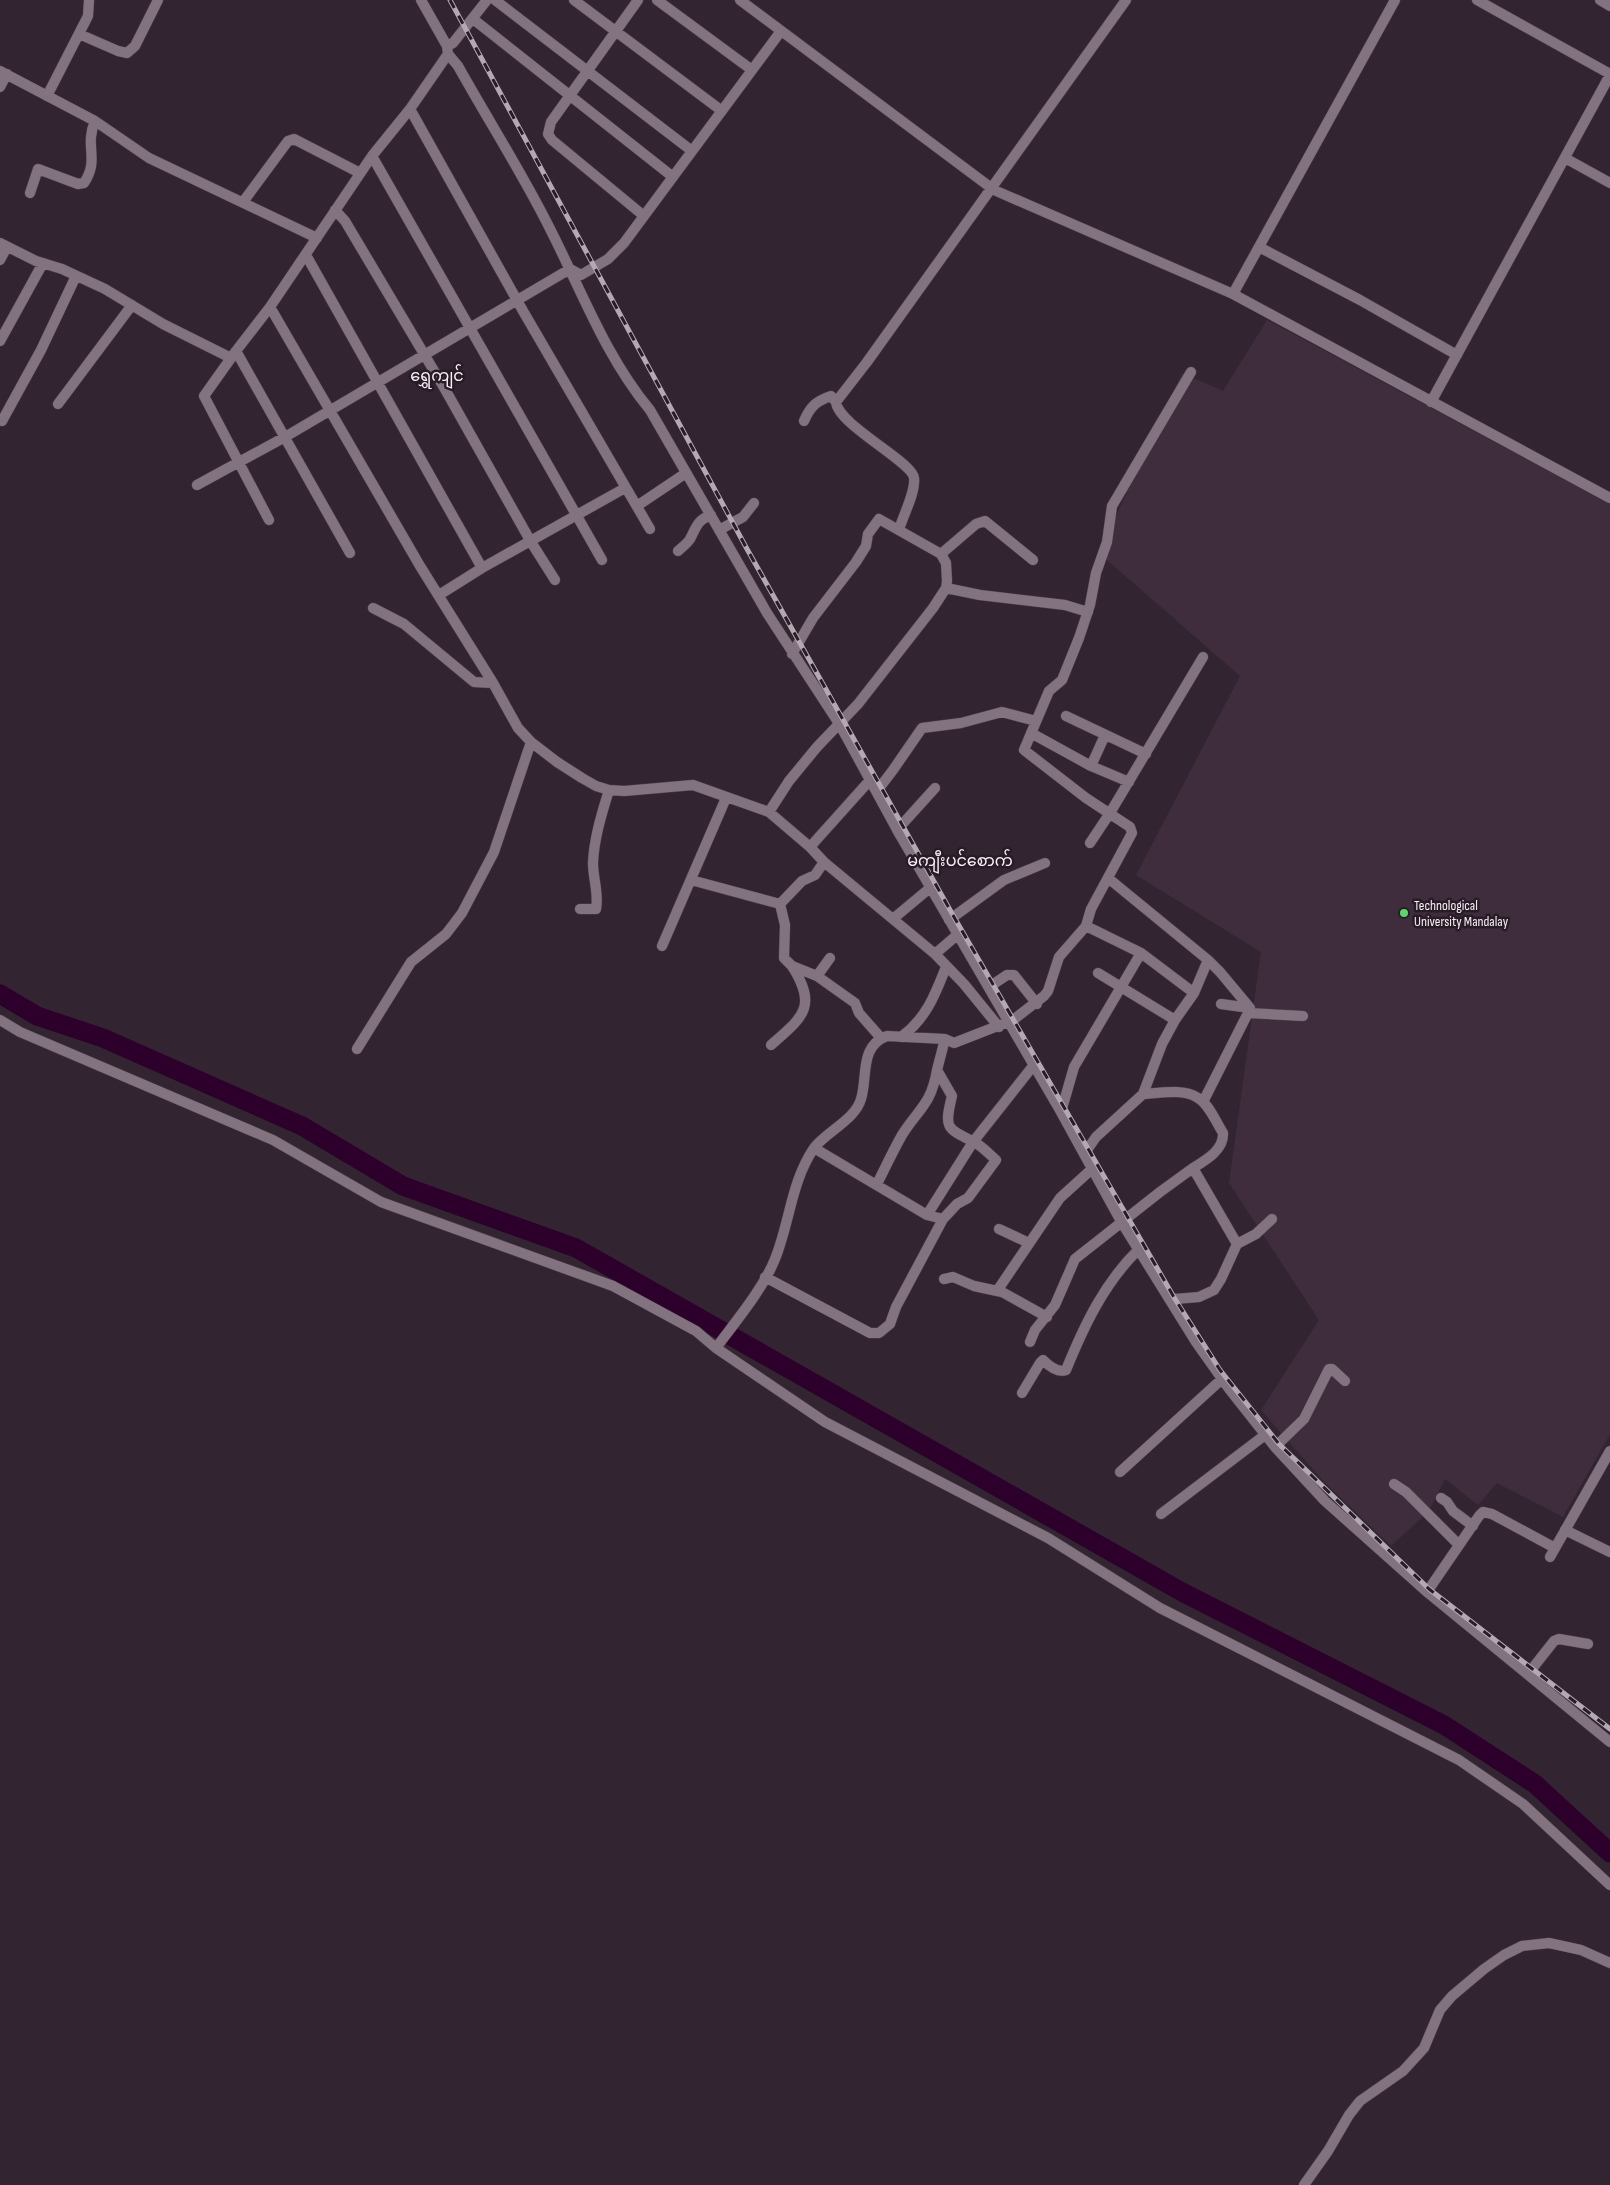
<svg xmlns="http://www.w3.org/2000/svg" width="1610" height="2185" font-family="'Sofia Sans Condensed','Noto Sans Myanmar',sans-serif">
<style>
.built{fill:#3f2d3d}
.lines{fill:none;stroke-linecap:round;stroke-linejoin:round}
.river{stroke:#2c002a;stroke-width:19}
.minor-casing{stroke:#4f444e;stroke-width:11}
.minor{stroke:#837381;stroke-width:10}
.rail-casing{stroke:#b4a9b2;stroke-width:5}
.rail{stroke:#281c27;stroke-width:3;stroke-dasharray:9;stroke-linecap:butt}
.poi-dot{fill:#5dd56d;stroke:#281c27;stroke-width:2}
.labels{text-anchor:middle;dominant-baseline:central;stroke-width:5;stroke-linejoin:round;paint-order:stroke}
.poi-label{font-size:14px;fill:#f8eef6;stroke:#281c27;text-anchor:start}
.quarter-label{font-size:16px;fill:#f8eef6;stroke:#281c27}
</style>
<rect width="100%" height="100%" fill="#322531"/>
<path class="built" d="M 1267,320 L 1610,504 L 1610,1434 L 1563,1517 L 1497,1483 L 1478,1505 L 1445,1479 L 1429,1511 L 1391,1546 L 1324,1482 L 1261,1410 L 1319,1320 L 1229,1183 L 1261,952 L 1136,875 L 1240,676 L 1099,553 L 1182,373 L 1223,391 Z"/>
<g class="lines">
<path class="river" d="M 0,994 L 37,1016 L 103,1038 L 302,1126 L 403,1186 L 576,1248 L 1182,1592 L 1444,1725 L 1535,1784 L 1610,1853"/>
<g class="minor-casing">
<path id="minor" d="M 421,0 L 447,46
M 487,0 L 453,43 L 447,46 L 448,54 L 458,66 C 487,118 519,168 546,221 C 579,284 604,355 650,410 L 767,613 L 840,725 L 900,835 L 1061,1112 L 1122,1223 L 1196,1342 L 1230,1390 L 1275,1447 L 1325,1501 L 1427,1592 L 1610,1742
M 495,0 L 692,151
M 574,0 L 722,111
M 638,0 L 551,122 L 548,134 L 552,140 L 644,216
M 657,0 L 752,70
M 740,0 L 994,190 L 1233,294 L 1610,498
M 1477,0 L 1610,74
M 1600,0 L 1610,6
M 473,19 L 673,177
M 79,34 L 118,51 L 127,53 L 135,46 L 158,0
M 0,71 L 95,121 L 149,158 L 317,238
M 0,87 L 7,74
M 47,96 L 88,16 L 89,0
M 410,109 L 523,311 L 650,529
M 372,156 L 602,560
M 1565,158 L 1610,183
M 30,193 L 38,169 L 78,184 L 84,183 C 100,159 84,147 95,121
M 243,202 L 288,141 L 294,139 L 360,173
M 335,210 L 345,221 L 446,391 L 531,542 L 555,580
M 0,243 L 36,261 L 62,269 L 105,289 L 163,324 L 231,358
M 1259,247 L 1360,300 L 1457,355
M 306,255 L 482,568
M 0,260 L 7,247
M 1233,294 L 1395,0
M 270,307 L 420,566 L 493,683 L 518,728 L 531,742 L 557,762 L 582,778 L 596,786 L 609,790 L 624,791 L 693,785 L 769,812 L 810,847 L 824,862 L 935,954 L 964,984 L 999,1027
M 0,341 L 43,263
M 236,351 L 350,553
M 1431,402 L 1610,75
M 58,404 L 132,305
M 2,421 L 41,350 L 76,276
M 804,421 C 810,407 816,401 831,396 L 836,402
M 197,485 L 285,437 L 570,269 L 581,275 L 608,259 L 624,243 L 781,31
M 637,506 L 686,473
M 269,520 L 204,396 L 236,351 L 270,307 L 372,156 L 410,109 L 448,54
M 719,530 L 743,517 L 754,503
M 899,530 C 903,515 916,492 914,478 C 913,462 838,425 836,402 L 867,362 L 1126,0
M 678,551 C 682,547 687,544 690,539 C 696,528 697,520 711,515
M 941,554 L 976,524 L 985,521 L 1033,560
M 946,588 L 980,595 L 1065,605 L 1088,612
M 439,595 L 482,568 L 625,488
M 373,608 L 404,624 L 474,682 L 493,683
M 1066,716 L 1146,754
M 1031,733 L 1091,766 L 1129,782
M 1091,766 L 1105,735
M 877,791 L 893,770 L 922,728 L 961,723 L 1002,712 L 1036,721
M 769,812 L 789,781 L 817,747 L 858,704 L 933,608 L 946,588 L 947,581 L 946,563 L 941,554 L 879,519 L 868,534 L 866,546 L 856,562 L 813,618 L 792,654
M 897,830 L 935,788
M 1090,843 L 1110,813 L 1203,657
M 810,847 L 871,779
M 1108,878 L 1208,960 L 1220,972 L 1250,1008 L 1248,1013 L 1303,1016
M 691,880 L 780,904 L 802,881 L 815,875 L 824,862
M 780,904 L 785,925 L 784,958 L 792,966 L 817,976 L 855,1003 L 859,1013 L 881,1038
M 580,909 L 596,909 C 599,893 593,879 593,863 C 594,838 602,813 609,790
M 894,918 L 930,888
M 949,920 L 1004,880 L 1045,863
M 1086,926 L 1141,953 L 1194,993
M 662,946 L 726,798
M 935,954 L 957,935
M 1098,973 L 1175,1020
M 817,976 L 830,958
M 989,987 L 1007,975 L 1014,975 L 1037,1004
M 1221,1004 L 1250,1008
M 0,1020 L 20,1032 L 273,1140 L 381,1202 L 613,1286 L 696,1331 L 716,1348 L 825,1422 L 1048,1538 L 1160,1608 L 1459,1760 L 1523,1804 L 1610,1885
M 901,1037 C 926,1019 935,995 946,967
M 771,1045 C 803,1017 818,1007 792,966
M 357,1049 L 411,962 L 446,934 L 462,913 L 494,852 L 531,742
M 1143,1094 C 1159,1093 1184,1088 1198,1098 C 1209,1104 1216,1122 1223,1133 C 1224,1150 1206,1160 1193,1168
M 1203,1102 L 1248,1013
M 1061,1112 L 1074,1067 L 1141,953
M 814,1148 L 927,1215 L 943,1219
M 1085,1153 L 1096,1137 L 1143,1094 L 1162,1044 L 1175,1020 L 1194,993 L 1208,960
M 877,1184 C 885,1168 893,1151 902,1135 C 919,1108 931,1105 937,1070
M 927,1215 L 973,1142 L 1033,1066
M 999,1229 L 1029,1243
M 765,1277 L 870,1333 L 879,1333 L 890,1324 L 896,1307 L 943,1219 L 957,1204 L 968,1198 L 996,1160 C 989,1154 982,1146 974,1142 C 946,1128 944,1128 952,1096 L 937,1070 L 945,1039
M 944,1279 L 953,1277 L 974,1286 L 1002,1292 L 1047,1317
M 997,1291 L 1060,1198 L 1093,1168
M 1168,1296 L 1175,1299 L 1199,1297 L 1214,1290 L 1221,1279 L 1237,1244 L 1256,1234 L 1272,1219
M 1030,1342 L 1035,1330 L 1055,1305 L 1075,1259 L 1160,1192 L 1193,1168 L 1237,1244
M 716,1348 C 736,1321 763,1289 775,1259 C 790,1222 791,1182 814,1148 C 827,1131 855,1120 861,1099 C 868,1077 859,1046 887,1036 L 945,1039 L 954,1043 L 1013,1020 L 1044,996 L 1048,991 L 1059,957 L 1086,926 L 1091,909 L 1132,833 L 1130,827 L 1086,798 L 1024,750 L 1049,691 L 1062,680 L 1079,638 L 1090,605 L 1096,573 L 1107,542 L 1112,506 L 1191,372
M 1022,1393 L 1040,1363 L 1043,1360 C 1049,1366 1058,1373 1066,1370 C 1084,1326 1104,1283 1139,1249
M 1275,1447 L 1304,1419 L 1329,1369 L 1332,1369 L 1345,1381
M 1120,1472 L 1222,1379
M 1394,1484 L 1406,1492 L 1459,1545
M 1441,1498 L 1447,1502 L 1453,1511 L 1473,1526
M 1161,1514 L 1265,1435
M 1565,1530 L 1610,1552
M 1550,1557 L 1610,1451
M 1427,1592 L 1479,1516 L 1483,1512 L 1492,1514 L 1555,1548
M 1528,1674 L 1554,1641 L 1559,1639 L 1588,1644
M 1304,2185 L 1328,2151 L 1349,2115 L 1360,2101 L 1403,2071 L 1424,2048 L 1440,2010 L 1452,1996 L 1484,1969 L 1504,1955 L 1522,1946 L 1549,1943 L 1581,1950 L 1610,1963"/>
</g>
<use href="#minor" class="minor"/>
<g class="rail-casing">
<path id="rail" d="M 450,0 L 747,549 L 954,917 L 1175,1299 L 1220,1370 L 1279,1444 L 1429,1589 L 1610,1729"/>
</g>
<use href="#rail" class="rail"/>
</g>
<circle class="poi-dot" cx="1404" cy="913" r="5"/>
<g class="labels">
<g class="poi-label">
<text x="1414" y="905">Technological<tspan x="1414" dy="16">University Mandalay</tspan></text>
</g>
<g class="quarter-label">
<text x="437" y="376">ရွှေကျင်</text>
<text x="960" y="861">မကျီးပင်စောက်</text>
</g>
</g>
</svg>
